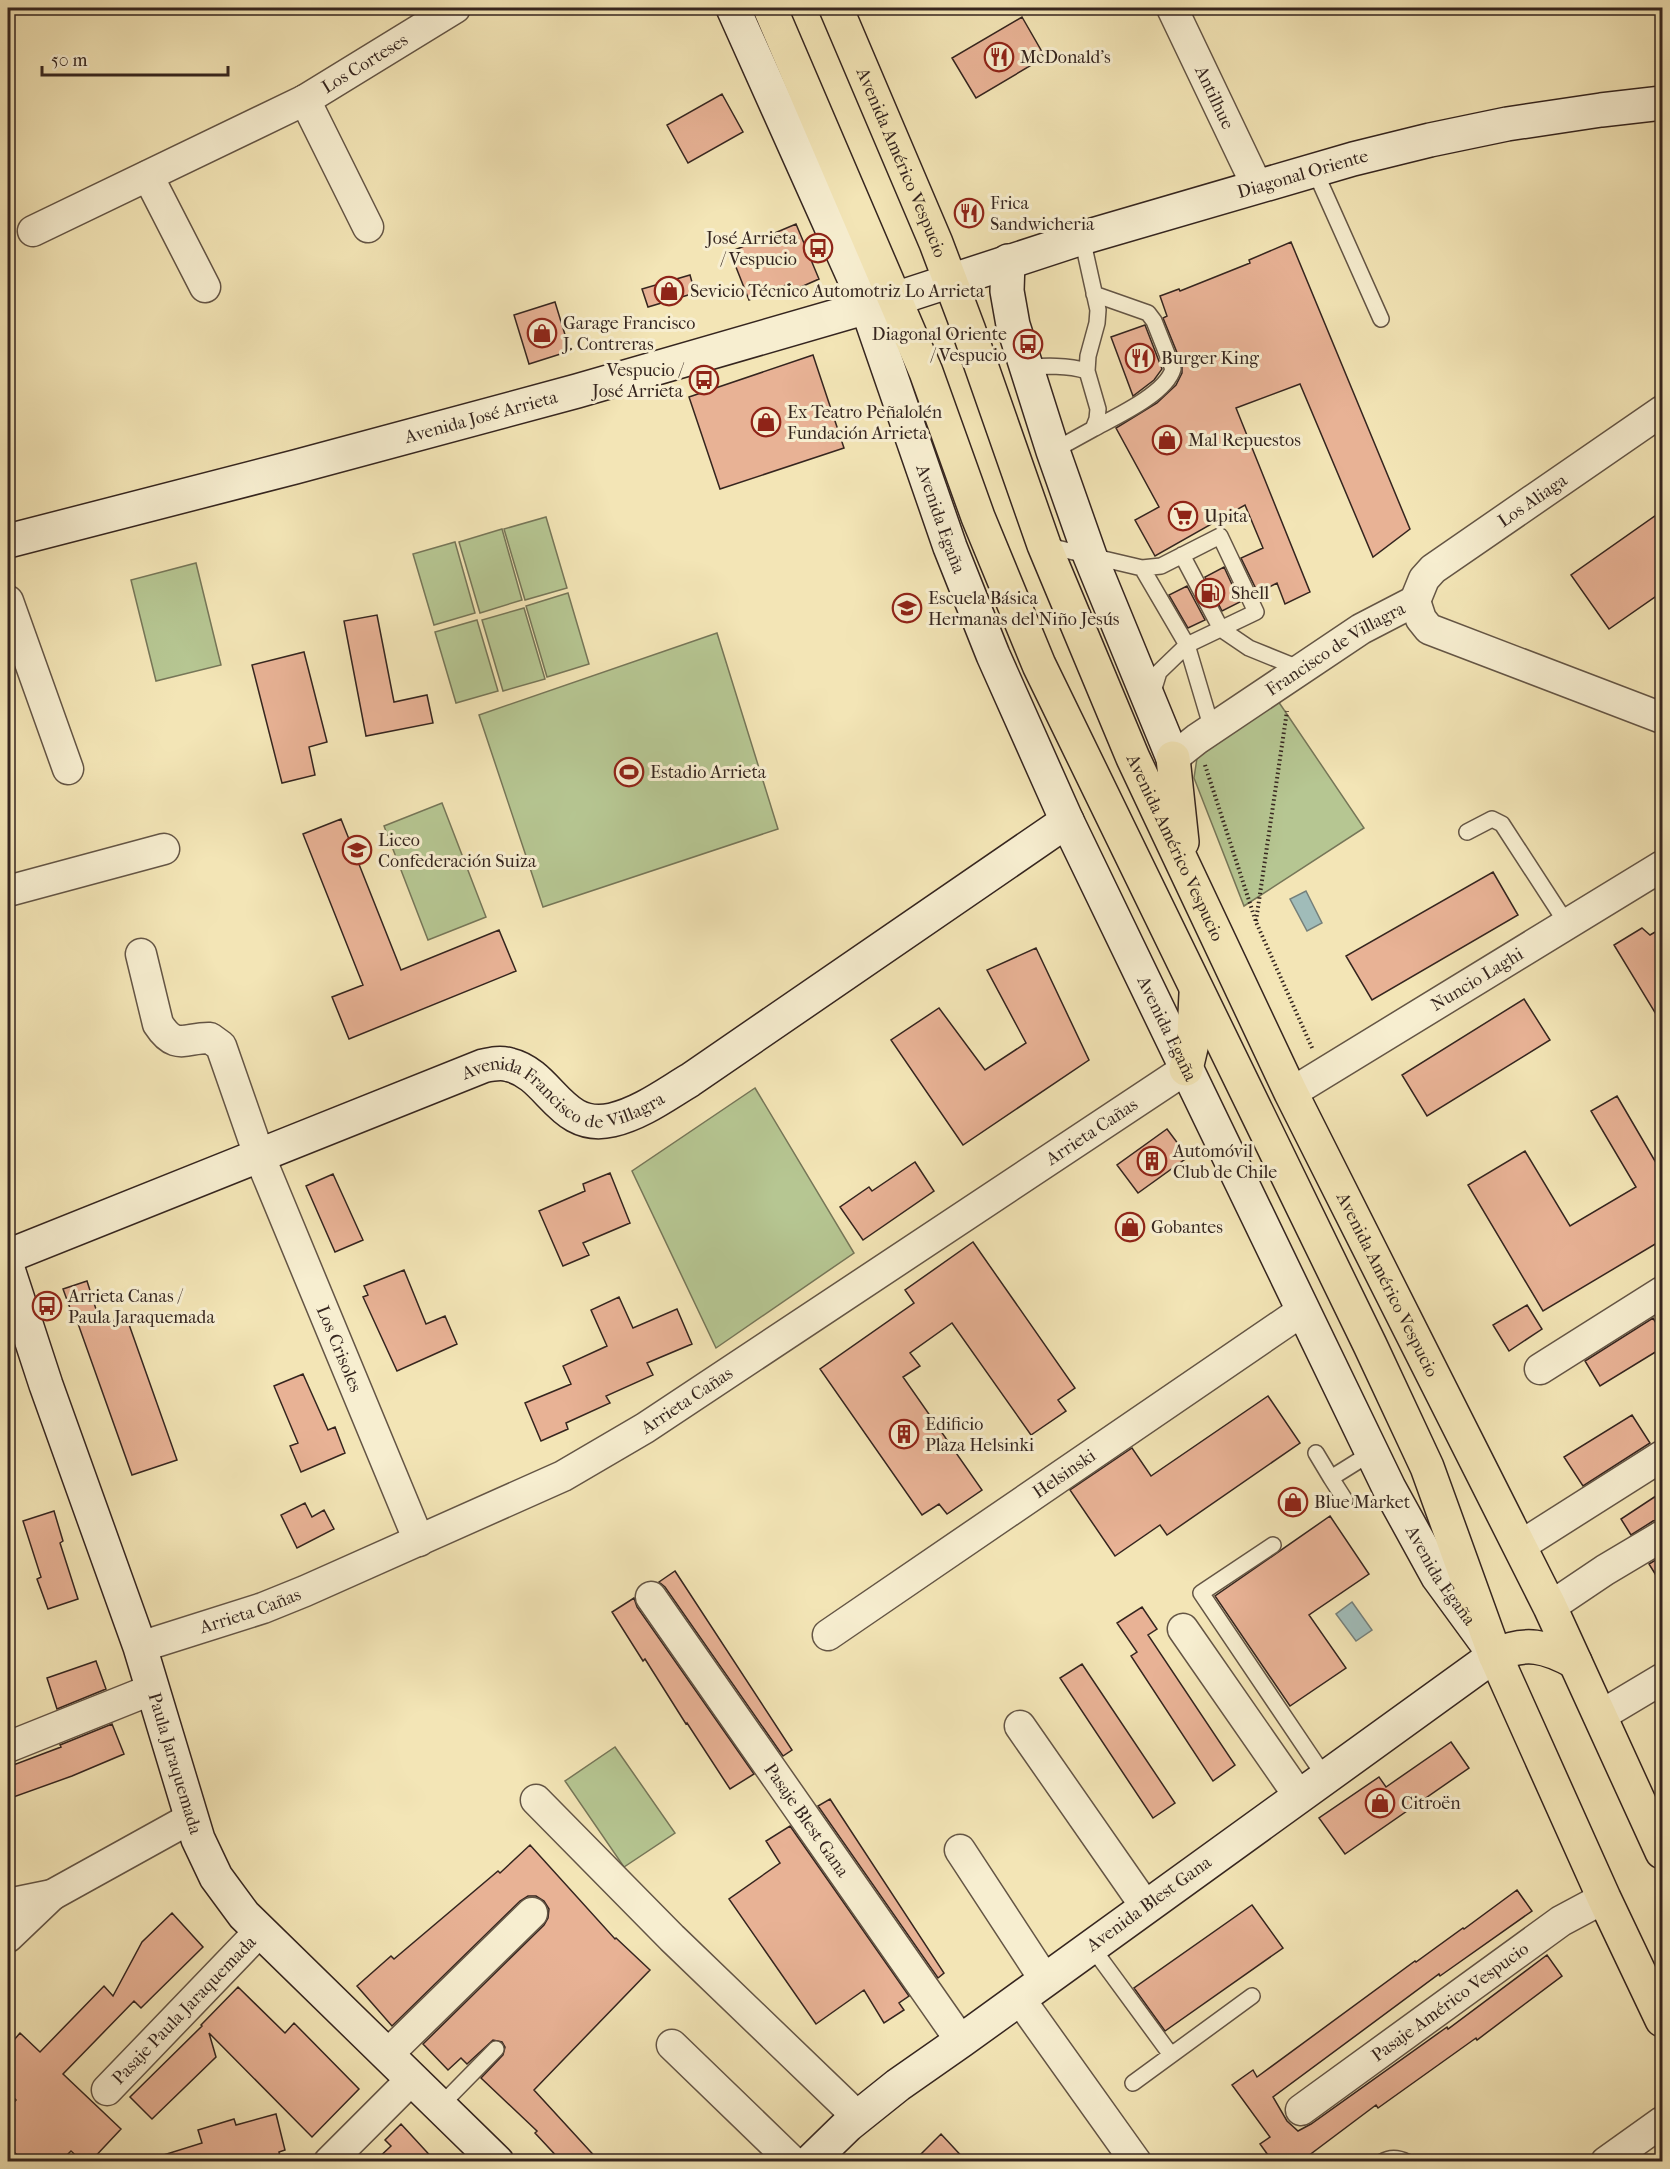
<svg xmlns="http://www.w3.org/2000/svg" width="1670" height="2169" font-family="'IM FELL French Canon',serif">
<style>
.green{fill:#b6c692;stroke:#767658;stroke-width:1.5}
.water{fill:#a0bcb9;stroke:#75807b;stroke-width:1.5}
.building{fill:#e8b295;stroke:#35251f;stroke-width:1.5}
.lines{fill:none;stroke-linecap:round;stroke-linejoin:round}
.lane-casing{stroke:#645545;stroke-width:18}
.street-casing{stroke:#645545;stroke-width:33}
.secondary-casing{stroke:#35251f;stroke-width:36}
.primary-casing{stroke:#35251f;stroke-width:36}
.path{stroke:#35251f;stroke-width:4;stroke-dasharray:1.5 3;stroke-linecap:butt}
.lane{stroke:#f7eed0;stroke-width:15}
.street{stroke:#f7eed0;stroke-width:30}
.secondary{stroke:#f7eed0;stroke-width:33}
.primary{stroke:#f3e5b6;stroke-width:33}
.labels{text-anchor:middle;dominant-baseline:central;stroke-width:6;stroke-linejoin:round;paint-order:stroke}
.poi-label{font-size:18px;fill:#35251f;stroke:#f7eed0;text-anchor:start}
.street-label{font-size:18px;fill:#35251f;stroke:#f7eed0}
</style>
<rect width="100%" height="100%" fill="#f3e5b6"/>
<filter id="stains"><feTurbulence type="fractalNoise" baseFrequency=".00333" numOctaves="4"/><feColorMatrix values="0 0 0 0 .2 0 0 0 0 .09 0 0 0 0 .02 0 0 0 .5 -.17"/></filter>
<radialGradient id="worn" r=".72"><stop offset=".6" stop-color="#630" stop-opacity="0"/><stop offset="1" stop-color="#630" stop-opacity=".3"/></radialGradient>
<path class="green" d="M 546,517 L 567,588 L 525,600 L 504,529 Z
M 502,529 L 522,600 L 480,613 L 459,542 Z
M 455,542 L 475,613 L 434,625 L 413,554 Z
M 196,563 L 221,665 L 156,681 L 131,580 Z
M 568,593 L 589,664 L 547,677 L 526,606 Z
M 524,608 L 545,679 L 503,691 L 482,620 Z
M 477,620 L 498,691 L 456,703 L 435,632 Z
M 717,633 L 778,829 L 543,907 L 479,715 Z
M 1278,701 L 1364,828 L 1244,906 L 1194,778 L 1197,758 Z
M 442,803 L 486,917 L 428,940 L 384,826 Z
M 755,1088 L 854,1253 L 716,1348 L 632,1171 Z
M 615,1747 L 675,1833 L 624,1867 L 565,1781 Z"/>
<path class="water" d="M 1306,891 L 1322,923 L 1307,931 L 1290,899 Z
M 1352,1602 L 1372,1630 L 1356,1641 L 1336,1614 Z"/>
<path class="building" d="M 1022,17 L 1045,57 L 976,98 L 952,58 Z
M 722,94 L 743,132 L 688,163 L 667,125 Z
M 796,224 L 819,279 L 794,290 L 791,283 L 749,300 L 730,252 Z
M 1291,242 L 1410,529 L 1373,557 L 1300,384 L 1236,408 L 1310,592 L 1285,604 L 1277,583 L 1258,593 L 1241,558 L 1263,548 L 1245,505 L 1155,556 L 1135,520 L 1159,507 L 1116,428 L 1157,403 L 1176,385 L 1182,373 L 1182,365 L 1163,318 L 1167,316 L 1160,296 L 1179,289 L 1180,291 L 1250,263 L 1249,260 Z
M 690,275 L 695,293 L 648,307 L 642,289 Z
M 555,302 L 570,351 L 529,364 L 514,315 Z
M 1145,325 L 1162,369 L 1154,380 L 1133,396 L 1111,337 Z
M 813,355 L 844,448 L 720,489 L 689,397 Z
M 1662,511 L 1662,592 L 1609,629 L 1571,575 Z
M 1224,567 L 1240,602 L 1222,611 L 1205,577 Z
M 1187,586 L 1205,620 L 1188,628 L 1169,595 Z
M 377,615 L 394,702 L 427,695 L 433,723 L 366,736 L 344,621 Z
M 304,652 L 327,742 L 309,747 L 315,775 L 282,783 L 252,665 Z
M 341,819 L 401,970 L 499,930 L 516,971 L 349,1039 L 332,997 L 363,985 L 303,834 Z
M 1493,872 L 1518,915 L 1372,1000 L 1346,956 Z
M 1642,928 L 1650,935 L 1662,928 L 1662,1024 L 1614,945 Z
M 1036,948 L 1089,1060 L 963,1145 L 891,1040 L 939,1008 L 985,1070 L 1026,1043 L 987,970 Z
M 1524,999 L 1550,1040 L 1427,1116 L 1402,1075 Z
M 1617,1096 L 1662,1173 L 1662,1240 L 1543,1311 L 1468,1185 L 1525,1151 L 1570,1226 L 1636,1187 L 1591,1111 Z
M 1167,1129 L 1188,1157 L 1138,1193 L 1117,1165 Z
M 915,1162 L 934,1191 L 863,1240 L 840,1207 L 869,1187 L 872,1191 Z
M 610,1173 L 630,1223 L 583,1243 L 589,1255 L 563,1266 L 539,1211 L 585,1191 L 583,1184 Z
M 333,1174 L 363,1240 L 335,1252 L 306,1186 Z
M 973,1242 L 1075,1388 L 1058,1400 L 1066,1411 L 1031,1435 L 952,1323 L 910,1353 L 920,1366 L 903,1377 L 982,1490 L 947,1514 L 939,1504 L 922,1515 L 820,1369 L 914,1303 L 905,1290 Z
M 404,1270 L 426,1324 L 445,1316 L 457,1344 L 397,1371 L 363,1297 L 368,1295 L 364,1286 Z
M 87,1281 L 101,1325 L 126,1316 L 177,1460 L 132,1475 L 76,1318 L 74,1319 L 63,1289 Z
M 619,1297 L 633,1328 L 677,1309 L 692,1344 L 647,1363 L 653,1375 L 606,1396 L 610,1403 L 566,1423 L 568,1429 L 541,1441 L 525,1403 L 571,1384 L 563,1366 L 607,1346 L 591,1310 Z
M 1527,1305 L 1542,1329 L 1509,1351 L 1493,1325 Z
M 1653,1318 L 1662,1334 L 1662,1348 L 1600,1386 L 1585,1361 Z
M 303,1374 L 328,1430 L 335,1427 L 345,1453 L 301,1472 L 290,1446 L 298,1443 L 274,1386 Z
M 1268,1396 L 1300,1443 L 1167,1535 L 1160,1525 L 1115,1556 L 1070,1490 L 1132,1448 L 1151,1476 Z
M 1632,1415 L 1650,1443 L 1583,1486 L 1564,1457 Z
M 1662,1492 L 1662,1519 L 1653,1521 L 1631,1535 L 1621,1519 Z
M 305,1503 L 312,1517 L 324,1510 L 334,1529 L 297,1548 L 281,1515 Z
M 54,1511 L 63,1541 L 60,1543 L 78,1599 L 48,1609 L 37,1579 L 41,1577 L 23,1521 Z
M 1330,1516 L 1369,1574 L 1309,1615 L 1346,1668 L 1290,1706 L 1215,1596 Z
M 1662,1556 L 1662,1585 L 1649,1564 Z
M 675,1571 L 792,1750 L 783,1756 L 665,1587 L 659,1582 Z
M 634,1598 L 637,1607 L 754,1774 L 730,1789 L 687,1723 L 686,1724 L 645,1659 L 643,1661 L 612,1612 Z
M 1142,1607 L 1157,1629 L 1148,1635 L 1235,1765 L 1213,1781 L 1131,1656 L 1137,1652 L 1117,1623 Z
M 96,1661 L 106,1689 L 57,1709 L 47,1678 Z
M 1082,1664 L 1175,1803 L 1153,1818 L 1060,1678 Z
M 112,1724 L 124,1754 L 72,1776 L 8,1799 L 8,1767 L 61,1747 L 60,1745 Z
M 1451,1742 L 1469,1768 L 1345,1854 L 1319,1818 L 1379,1777 L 1386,1787 Z
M 830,1799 L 944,1973 L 938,1978 L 818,1806 Z
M 790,1826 L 909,1996 L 899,2003 L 904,2010 L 884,2023 L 864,1990 L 816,2024 L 729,1899 L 780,1863 L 766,1841 Z
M 530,1845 L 615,1939 L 616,1938 L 650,1970 L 534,2090 L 600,2162 L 562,2162 L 535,2133 L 537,2131 L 481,2078 L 503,2055 L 505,2047 L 502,2042 L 493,2040 L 467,2064 L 461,2058 L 448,2070 L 423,2044 L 544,1925 L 548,1918 L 549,1909 L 544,1901 L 536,1896 L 528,1896 L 520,1901 L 392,2026 L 357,1986 L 391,1956 L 394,1959 L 498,1871 L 500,1873 Z
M 1517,1890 L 1532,1911 L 1440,1976 L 1439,1974 L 1273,2097 L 1287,2121 L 1298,2131 L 1311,2124 L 1447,2027 L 1448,2029 L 1547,1955 L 1562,1976 L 1477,2040 L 1476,2038 L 1378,2108 L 1376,2105 L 1300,2162 L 1273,2162 L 1260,2144 L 1270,2137 L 1232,2085 L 1253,2070 L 1257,2077 L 1415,1961 L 1416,1962 L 1463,1928 L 1464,1929 Z
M 1252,1905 L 1283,1948 L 1165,2031 L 1134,1988 Z
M 172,1913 L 203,1947 L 141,2008 L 134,2001 L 63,2074 L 121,2129 L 90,2162 L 83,2162 L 71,2151 L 60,2162 L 24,2162 L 8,2146 L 8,2109 L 16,2100 L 8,2091 L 8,2047 L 20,2033 L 40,2052 L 104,1986 L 113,1996 L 142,1942 Z
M 238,1987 L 285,2033 L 294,2023 L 359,2089 L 312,2137 L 209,2033 L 216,2057 L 152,2119 L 130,2097 L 202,2026 L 201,2025 Z
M 276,2114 L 285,2150 L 279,2152 L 281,2162 L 158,2162 L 157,2157 L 202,2143 L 198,2130 L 234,2119 L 236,2125 Z
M 401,2124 L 436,2162 L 374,2162 L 391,2146 L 385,2140 Z
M 941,2134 L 967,2162 L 913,2162 Z"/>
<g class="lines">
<g class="lane-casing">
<path id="lane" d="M 1314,169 L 1381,319
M 1025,367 C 1046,366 1067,365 1087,371
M 1093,429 C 1115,417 1166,394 1173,369 L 1154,321 L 1148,313 L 1094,294
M 1053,451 L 1093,429 L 1097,419 L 1098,409 L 1087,371 L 1088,356 L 1097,323 L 1098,310 L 1082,238
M 1044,545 L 1142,568 L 1161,566 L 1220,536 L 1256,612 L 1187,645 L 1159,672 L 1152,695
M 1182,555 L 1221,629 L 1249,648 L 1301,669
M 1142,568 L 1187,645 L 1212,729
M 1467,832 L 1492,819 L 1502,824 L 1567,924
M 1316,1453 L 1331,1478
M 1345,1500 L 1331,1478 L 1371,1453
M 1273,1545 L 1201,1593 L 1325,1777
M 1091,1946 L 1171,2055
M 1133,2083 L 1252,1996
M 440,2106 L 496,2049
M 1382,2162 C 1390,2157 1399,2158 1407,2162"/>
</g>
<g class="street-casing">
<g id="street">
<path id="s1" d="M 1172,8 L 1257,186"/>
<path d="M 305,100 L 368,227"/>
<path d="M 148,176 L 205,287"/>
<path id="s2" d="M 33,231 L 305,100 L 455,8"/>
<path d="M 8,601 L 68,769"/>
<path id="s3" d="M 1415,601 L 1424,579 L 1433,569 L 1662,411"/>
<path d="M 1415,601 L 1421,619 L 1429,629 L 1662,718"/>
<path id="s4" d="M 1173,758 L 1197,739 L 1361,629 L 1415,601"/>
<path d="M 8,891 L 164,849"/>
<path id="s5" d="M 141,954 L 158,1024 C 176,1052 186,1037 210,1038 L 221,1046 L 259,1155 L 419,1541"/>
<path id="s6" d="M 1291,1093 L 1662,866"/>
<path d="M 1540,1369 L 1662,1292"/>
<path d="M 1520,1546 L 1662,1456"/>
<path id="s7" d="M 651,1597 L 961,2041"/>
<path d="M 1550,1607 L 1605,1570 L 1662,1536"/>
<path d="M 1183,1629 L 1299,1796"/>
<path id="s8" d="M 828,1635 L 1302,1311"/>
<path id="s9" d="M 140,1647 L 263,1608 L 305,1591 L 563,1476 L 645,1428 L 1186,1069"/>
<path d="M 1600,1716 L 1662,1679"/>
<path d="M 1020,1726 L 1146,1907"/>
<path d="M 8,1747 L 153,1689"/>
<path d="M 536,1800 L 672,1938 L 858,2117"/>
<path d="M 960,1850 L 1045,1980"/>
<path d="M 8,1904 L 52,1895 L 191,1818"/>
<path d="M 8,1937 L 52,1895"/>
<path d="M 1019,1998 L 1136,2162"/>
<path d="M 672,2045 L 793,2162"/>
<path d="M 387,2055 L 532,1913"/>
<path id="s10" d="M 107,2090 L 260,1931"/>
<path id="s11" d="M 1301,2110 L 1561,1921 L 1604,1898"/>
<path d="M 329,2162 L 412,2079"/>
<path d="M 1606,2162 L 1662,2122"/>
</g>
</g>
<g class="secondary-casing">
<g id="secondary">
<path id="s12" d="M 733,8 L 867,307 L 950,547 L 993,655 L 1067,821 L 1389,1488 L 1438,1577 L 1495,1655 L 961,2041 L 898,2085 L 848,2125 L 810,2162"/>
<path d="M 1008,261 L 1007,291 L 1013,325 L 1053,451 L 1090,556 L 1173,758"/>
<path id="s13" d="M 8,541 L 295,467 L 577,391 L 895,299 L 1082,238 L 1353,159 L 1430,140 L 1507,124 L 1601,110 L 1662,103"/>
<path id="s14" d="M 8,1256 L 483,1066 C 492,1064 501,1062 510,1065 C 551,1075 560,1132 612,1120 C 641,1113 665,1095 690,1080 L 1067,821"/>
<path id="s15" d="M 8,1269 L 46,1385 L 140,1647 L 198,1839 L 216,1877 L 244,1915 L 497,2162"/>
</g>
</g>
<g class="primary-casing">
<g id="primary">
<path d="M 770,8 L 926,372 L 978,517 L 1039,665 L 1370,1345 L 1427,1467 L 1495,1655 L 1604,1898 L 1662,2020"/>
<path id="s16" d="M 836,8 L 936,243 L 968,328 L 1044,545 L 1133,758 L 1291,1093 L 1550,1607 L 1662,1852"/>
<path d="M 1173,758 L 1182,842"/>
<path d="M 1186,1069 L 1194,1035 L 1196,994"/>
<path d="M 1495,1655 C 1526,1641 1546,1646 1575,1662"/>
</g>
</g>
<path class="path" d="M 1205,765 L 1256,922 L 1313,1050
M 1256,921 L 1287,711"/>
<use href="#lane" class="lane"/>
<use href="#street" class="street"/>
<use href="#secondary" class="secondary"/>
<use href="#primary" class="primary"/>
</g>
<defs>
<g id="restaurant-ring" transform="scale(1.5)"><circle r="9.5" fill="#f7eed0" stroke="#8f2418" stroke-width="1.5"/><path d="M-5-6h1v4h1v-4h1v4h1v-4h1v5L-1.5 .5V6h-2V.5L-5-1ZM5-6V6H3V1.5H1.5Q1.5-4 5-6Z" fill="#8f2418"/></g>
<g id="bus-ring" transform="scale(1.5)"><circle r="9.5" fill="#f7eed0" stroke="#8f2418" stroke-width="1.5"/><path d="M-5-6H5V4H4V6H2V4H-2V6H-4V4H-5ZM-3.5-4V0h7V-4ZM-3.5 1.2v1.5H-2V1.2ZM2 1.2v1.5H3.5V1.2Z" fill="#8f2418"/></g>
<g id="shop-ring" transform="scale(1.5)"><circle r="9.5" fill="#f7eed0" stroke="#8f2418" stroke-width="1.5"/><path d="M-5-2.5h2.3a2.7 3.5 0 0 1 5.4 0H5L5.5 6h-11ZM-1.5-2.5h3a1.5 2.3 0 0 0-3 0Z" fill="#8f2418"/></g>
<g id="supermarket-ring" transform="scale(1.5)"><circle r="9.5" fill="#f7eed0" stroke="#8f2418" stroke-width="1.5"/><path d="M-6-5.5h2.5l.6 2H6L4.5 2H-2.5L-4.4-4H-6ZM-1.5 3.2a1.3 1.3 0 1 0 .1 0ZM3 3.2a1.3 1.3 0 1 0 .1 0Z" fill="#8f2418"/></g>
<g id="fuel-ring" transform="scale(1.5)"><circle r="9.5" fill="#f7eed0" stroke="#8f2418" stroke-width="1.5"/><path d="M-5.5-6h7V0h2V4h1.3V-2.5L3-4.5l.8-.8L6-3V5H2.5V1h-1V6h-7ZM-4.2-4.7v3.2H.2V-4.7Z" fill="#8f2418"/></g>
<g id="school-ring" transform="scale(1.5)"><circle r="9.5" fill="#f7eed0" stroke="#8f2418" stroke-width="1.5"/><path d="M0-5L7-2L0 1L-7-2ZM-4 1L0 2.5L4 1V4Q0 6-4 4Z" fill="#8f2418"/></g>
<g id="stadium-ring" transform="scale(1.5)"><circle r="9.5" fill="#f7eed0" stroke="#8f2418" stroke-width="1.5"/><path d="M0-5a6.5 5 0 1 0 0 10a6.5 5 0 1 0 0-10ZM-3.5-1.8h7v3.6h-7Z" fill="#8f2418"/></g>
<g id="building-ring" transform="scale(1.5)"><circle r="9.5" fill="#f7eed0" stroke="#8f2418" stroke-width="1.5"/><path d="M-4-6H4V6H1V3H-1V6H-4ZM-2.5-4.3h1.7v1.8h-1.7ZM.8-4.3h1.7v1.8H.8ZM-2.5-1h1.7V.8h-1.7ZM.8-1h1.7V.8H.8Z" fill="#8f2418"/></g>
</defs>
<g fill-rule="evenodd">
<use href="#restaurant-ring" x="999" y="57"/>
<use href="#restaurant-ring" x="969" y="213"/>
<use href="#bus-ring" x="818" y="248"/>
<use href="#shop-ring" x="669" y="291"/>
<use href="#shop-ring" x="542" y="333"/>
<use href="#bus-ring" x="1028" y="344"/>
<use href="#restaurant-ring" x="1140" y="358"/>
<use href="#bus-ring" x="704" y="380"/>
<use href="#shop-ring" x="766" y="422"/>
<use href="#shop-ring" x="1167" y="440"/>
<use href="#supermarket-ring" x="1183" y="516"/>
<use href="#fuel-ring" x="1210" y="593"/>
<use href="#school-ring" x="907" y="608"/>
<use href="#stadium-ring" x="629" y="772"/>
<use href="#school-ring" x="357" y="850"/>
<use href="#building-ring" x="1152" y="1161"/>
<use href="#shop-ring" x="1130" y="1227"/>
<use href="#bus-ring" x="47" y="1306"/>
<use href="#building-ring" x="904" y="1434"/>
<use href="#shop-ring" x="1293" y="1502"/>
<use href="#shop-ring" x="1380" y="1803"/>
</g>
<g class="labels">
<g class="poi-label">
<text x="1020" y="57">McDonald's</text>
<text x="990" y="203">Frica<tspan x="990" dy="21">Sandwicheria</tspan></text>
<text x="797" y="238" text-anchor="end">José Arrieta<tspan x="797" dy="21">/ Vespucio</tspan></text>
<text x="690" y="291">Sevicio Técnico Automotriz Lo Arrieta</text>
<text x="563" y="323">Garage Francisco<tspan x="563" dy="21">J. Contreras</tspan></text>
<text x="1007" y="334" text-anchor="end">Diagonal Oriente<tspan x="1007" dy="21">/ Vespucio</tspan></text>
<text x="1161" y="358">Burger King</text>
<text x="683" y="370" text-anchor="end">Vespucio /<tspan x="683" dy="21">José Arrieta</tspan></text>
<text x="787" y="412">Ex Teatro Peñalolén<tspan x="787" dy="21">Fundación Arrieta</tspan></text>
<text x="1188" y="440">Mal Repuestos</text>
<text x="1204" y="516">Upita</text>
<text x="1231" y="593">Shell</text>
<text x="928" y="598">Escuela Básica<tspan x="928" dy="21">Hermanas del Niño Jesús</tspan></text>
<text x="650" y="772">Estadio Arrieta</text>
<text x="378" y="840">Liceo<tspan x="378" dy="21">Confederación Suiza</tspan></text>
<text x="1173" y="1151">Automóvil<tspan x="1173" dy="21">Club de Chile</tspan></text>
<text x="1151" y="1227">Gobantes</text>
<text x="68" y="1296">Arrieta Canas /<tspan x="68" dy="21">Paula Jaraquemada</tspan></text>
<text x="925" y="1424">Edificio<tspan x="925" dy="21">Plaza Helsinki</tspan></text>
<text x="1314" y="1502">Blue Market</text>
<text x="1401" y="1803">Citroën</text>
</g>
<g class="street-label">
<text stroke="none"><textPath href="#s2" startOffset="372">Los Corteses</textPath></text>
<text stroke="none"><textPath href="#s1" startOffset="99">Antilhue</textPath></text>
<text stroke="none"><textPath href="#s16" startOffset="168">Avenida Américo Vespucio</textPath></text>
<text stroke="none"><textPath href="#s13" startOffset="1346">Diagonal Oriente</textPath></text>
<text stroke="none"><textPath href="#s13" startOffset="489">Avenida José Arrieta</textPath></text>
<text stroke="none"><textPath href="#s3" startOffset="158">Los Aliaga</textPath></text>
<text stroke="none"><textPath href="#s12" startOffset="552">Avenida Egaña</textPath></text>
<text stroke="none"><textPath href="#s4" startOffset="196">Francisco de Villagra</textPath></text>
<text stroke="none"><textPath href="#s16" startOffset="906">Avenida Américo Vespucio</textPath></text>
<text stroke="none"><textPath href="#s6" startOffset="218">Nuncio Laghi</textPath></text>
<text stroke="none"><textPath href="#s12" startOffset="1110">Avenida Egaña</textPath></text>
<text stroke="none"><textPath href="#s14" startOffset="603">Avenida Francisco de Villagra</textPath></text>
<text stroke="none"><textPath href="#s9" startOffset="1088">Arrieta Cañas</textPath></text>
<text stroke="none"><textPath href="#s16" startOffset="1392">Avenida Américo Vespucio</textPath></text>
<text stroke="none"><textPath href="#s5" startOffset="470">Los Crisoles</textPath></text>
<text stroke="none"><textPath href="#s9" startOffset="602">Arrieta Cañas</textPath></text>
<text stroke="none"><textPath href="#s8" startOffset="286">Helsinski</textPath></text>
<text stroke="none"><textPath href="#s12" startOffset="1722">Avenida Egaña</textPath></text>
<text stroke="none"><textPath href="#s9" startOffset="116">Arrieta Cañas</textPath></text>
<text stroke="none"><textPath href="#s15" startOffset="522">Paula Jaraquemada</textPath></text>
<text stroke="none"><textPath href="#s7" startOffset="272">Pasaje Blest Gana</textPath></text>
<text transform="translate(1149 1904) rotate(-36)">Avenida Blest Gana</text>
<text stroke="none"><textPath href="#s11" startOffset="184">Pasaje Américo Vespucio</textPath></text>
<text stroke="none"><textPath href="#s10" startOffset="111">Pasaje Paula Jaraquemada</textPath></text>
</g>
</g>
<rect width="1670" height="2169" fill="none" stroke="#f3e5b6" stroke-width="30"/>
<rect x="9" y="9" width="1652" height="2151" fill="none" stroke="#35251f" stroke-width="3"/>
<rect x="15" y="15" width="1640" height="2139" fill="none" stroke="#35251f" stroke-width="1.5"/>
<path d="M42 66v9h186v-9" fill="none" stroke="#35251f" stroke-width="3"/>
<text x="51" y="66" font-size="18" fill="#35251f" stroke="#f7eed0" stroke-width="4.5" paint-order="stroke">50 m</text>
<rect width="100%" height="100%" filter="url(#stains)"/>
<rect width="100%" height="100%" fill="url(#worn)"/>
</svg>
